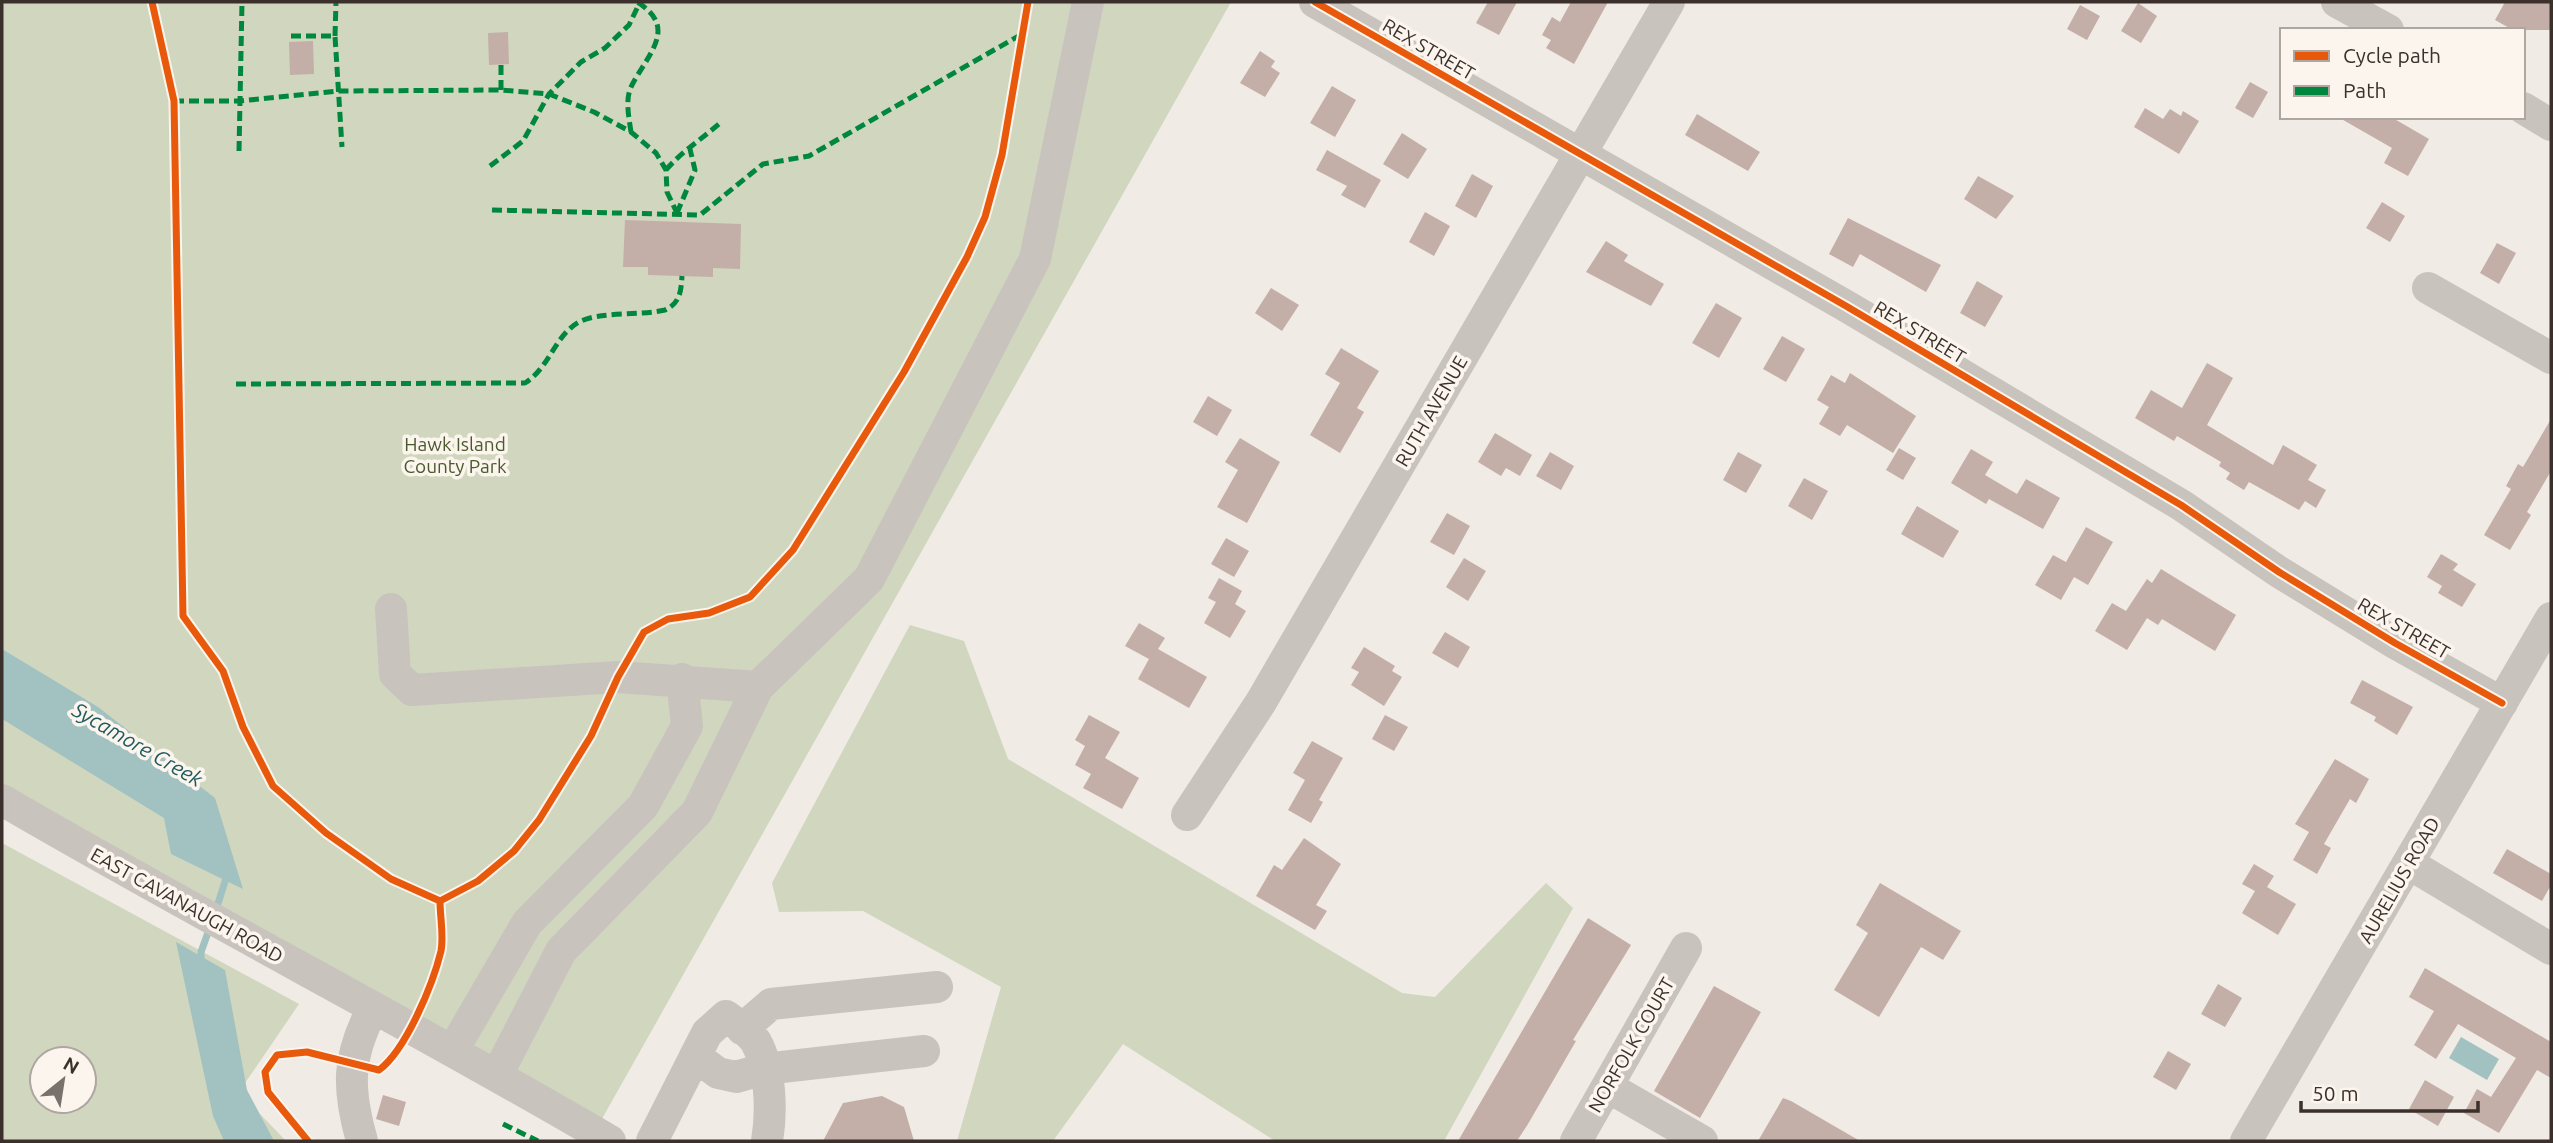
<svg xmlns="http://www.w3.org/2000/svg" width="2553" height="1143" font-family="Ubuntu,sans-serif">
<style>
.green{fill:#d1d6bf;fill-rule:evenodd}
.water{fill:#a1c2c1}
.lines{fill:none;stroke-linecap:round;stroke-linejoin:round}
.stream{stroke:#a1c2c1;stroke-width:7}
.building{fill:#c3afa7}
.minor{stroke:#c9c3be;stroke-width:32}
.quiet{stroke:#00873e;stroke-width:5;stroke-dasharray:10 5;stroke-linecap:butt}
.cycleway-casing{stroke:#fbf5ee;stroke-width:11}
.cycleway{stroke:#e8590c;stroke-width:7}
.labels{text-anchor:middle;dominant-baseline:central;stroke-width:7;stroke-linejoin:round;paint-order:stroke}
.street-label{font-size:19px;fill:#3b302b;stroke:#fbf5ee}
.park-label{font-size:19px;fill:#4a5a2e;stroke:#fbf5ee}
.water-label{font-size:21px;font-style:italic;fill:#1f5a5e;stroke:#fbf5ee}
</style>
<rect width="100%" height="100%" fill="#f0ebe5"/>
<path class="green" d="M 2,2 L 1231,2 L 594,1133 L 2,792 Z
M 910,625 L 964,641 L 1008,759 L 1402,993 L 1435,997 L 1546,883 L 1573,908 L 1444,1141 L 1275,1141 L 1123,1044 L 1053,1141 L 957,1141 L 1001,987 L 863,911 L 779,912 L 772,883 Z
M 2,843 L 299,1004 L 239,1092 L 286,1141 L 2,1141 ZM 42,1059 L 84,1059 L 84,1101 L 42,1101 Z"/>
<path class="water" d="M 2,649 L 98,707 L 215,798 L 243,889 L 171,854 L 164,818 L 2,719 Z
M 176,942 L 225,970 L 247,1090 L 274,1141 L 224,1141 L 213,1116 Z
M 2461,1037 L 2499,1059 L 2487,1080 L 2449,1058 Z"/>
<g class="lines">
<path class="stream" d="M 215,913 L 227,875
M 201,963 L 201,952 L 210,927"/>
</g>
<path class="building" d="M 1488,2 L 1517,2 L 1499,35 L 1476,23 Z
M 1571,2 L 1608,2 L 1574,64 L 1546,48 L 1551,40 L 1542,35 L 1552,17 L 1560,22 Z
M 2505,2 L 2551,2 L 2551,30 L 2513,30 L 2495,20 Z
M 2138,3 L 2157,16 L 2141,43 L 2121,31 Z
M 2080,5 L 2100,16 L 2087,40 L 2067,29 Z
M 508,32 L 509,64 L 489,65 L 488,33 Z
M 313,41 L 314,74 L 290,75 L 289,42 Z
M 1260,51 L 1275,61 L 1271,67 L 1280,73 L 1265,97 L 1240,83 Z
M 2250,82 L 2268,92 L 2253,118 L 2235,108 Z
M 1332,86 L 1356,100 L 1335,137 L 1310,123 Z
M 2145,108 L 2163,119 L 2170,109 L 2181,116 L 2183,111 L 2199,121 L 2179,154 L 2134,127 Z
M 1697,114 L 1760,152 L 1748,171 L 1685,135 Z
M 2338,117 L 2391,117 L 2429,139 L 2408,176 L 2384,163 L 2392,148 Z
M 1402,133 L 1427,149 L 1408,179 L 1383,164 Z
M 1327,150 L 1381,180 L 1365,208 L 1341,195 L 1347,186 L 1316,170 Z
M 1472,174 L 1493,186 L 1476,218 L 1455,206 Z
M 1978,176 L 2014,196 L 1996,219 L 1964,199 Z
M 2382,202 L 2405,216 L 2390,242 L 2366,228 Z
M 1425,212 L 1450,226 L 1434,256 L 1409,242 Z
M 1848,218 L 1941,265 L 1926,292 L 1860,254 L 1853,267 L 1829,254 Z
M 625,220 L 741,224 L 740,269 L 713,268 L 713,277 L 648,275 L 648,267 L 623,267 Z
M 1606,241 L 1628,255 L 1624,261 L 1664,284 L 1651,306 L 1586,272 Z
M 2497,243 L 2516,253 L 2499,284 L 2480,273 Z
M 1977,281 L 2003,296 L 1985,327 L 1960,313 Z
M 1271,288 L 1299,305 L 1282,331 L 1255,313 Z
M 1716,303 L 1742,318 L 1719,358 L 1692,343 Z
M 1782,336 L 1805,349 L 1786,382 L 1763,369 Z
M 1341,348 L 1379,371 L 1357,408 L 1364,412 L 1340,453 L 1310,435 L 1340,383 L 1325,374 Z
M 2207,363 L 2233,378 L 2207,425 L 2273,465 L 2283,445 L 2317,465 L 2308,480 L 2326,490 L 2316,508 L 2305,501 L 2299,510 L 2249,482 L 2244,490 L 2226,479 L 2230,473 L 2219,466 L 2221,462 L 2177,436 L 2174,441 L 2135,418 L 2151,390 L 2182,408 Z
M 1850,373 L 1916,416 L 1893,453 L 1847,425 L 1840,436 L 1819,424 L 1829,407 L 1817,400 L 1831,375 L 1845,383 Z
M 1208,396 L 1232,410 L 1217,436 L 1193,422 Z
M 2551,419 L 2551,471 L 2527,512 L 2531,515 L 2510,550 L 2484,535 L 2511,489 L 2506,486 L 2518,464 L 2523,467 Z
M 1495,433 L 1532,455 L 1520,476 L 1506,468 L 1501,476 L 1478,462 Z
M 1240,438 L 1280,462 L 1247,523 L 1217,507 L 1238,470 L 1225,462 Z
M 1899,448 L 1916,458 L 1903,480 L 1886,470 Z
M 1971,449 L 1993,462 L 1985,475 L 2017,494 L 2026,479 L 2060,498 L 2043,529 L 1989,499 L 1986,504 L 1951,483 Z
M 1550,452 L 1574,466 L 1561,490 L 1536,476 Z
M 1738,452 L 1762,465 L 1746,493 L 1723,480 Z
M 1804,478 L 1828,491 L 1812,520 L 1788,506 Z
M 1917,506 L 1959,531 L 1943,558 L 1901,534 Z
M 1447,513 L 1470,526 L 1454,555 L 1430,542 Z
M 2086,527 L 2113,542 L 2088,585 L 2074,577 L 2061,600 L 2035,585 L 2053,555 L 2066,562 Z
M 1226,538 L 1249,551 L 1234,577 L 1211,564 Z
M 2441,554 L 2458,564 L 2453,570 L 2476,584 L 2462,607 L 2438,593 L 2442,586 L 2427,577 Z
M 1464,558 L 1486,571 L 1468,601 L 1446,587 Z
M 2161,569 L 2236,615 L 2215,651 L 2162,619 L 2158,625 L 2147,618 L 2127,650 L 2095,631 L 2112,603 L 2126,611 L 2147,579 L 2152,583 Z
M 1219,578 L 1242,591 L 1235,604 L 1246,611 L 1230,638 L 1204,623 L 1216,602 L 1208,598 Z
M 1139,623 L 1165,638 L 1158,649 L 1207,677 L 1189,708 L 1138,679 L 1149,659 L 1125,646 Z
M 1445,632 L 1470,647 L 1458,668 L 1432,653 Z
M 1364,647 L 1395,666 L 1392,671 L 1402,677 L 1384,706 L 1351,685 L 1359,672 L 1351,668 Z
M 2362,680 L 2413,707 L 2397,735 L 2374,721 L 2376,717 L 2350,703 Z
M 1089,715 L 1120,732 L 1105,758 L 1139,778 L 1122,809 L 1083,788 L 1091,774 L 1075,765 L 1085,746 L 1075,740 Z
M 1385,715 L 1408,727 L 1394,751 L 1372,739 Z
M 1312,741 L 1343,758 L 1319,800 L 1323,802 L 1311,823 L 1288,810 L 1305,780 L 1293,773 Z
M 2335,759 L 2369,779 L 2356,803 L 2350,799 L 2324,844 L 2331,848 L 2317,874 L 2293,860 L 2309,832 L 2295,824 Z
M 1304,838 L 1341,864 L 1316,905 L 1327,911 L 1315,930 L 1256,896 L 1274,865 L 1282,870 Z
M 2507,849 L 2551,874 L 2551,885 L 2542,901 L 2493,873 Z
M 2254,864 L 2274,876 L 2267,887 L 2296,904 L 2278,935 L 2242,913 L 2255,891 L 2242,884 Z
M 1880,883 L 1961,931 L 1943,960 L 1921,947 L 1879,1017 L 1834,990 L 1868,933 L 1856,925 Z
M 1588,918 L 1631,945 L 1573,1040 L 1576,1041 L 1528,1124 L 1517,1141 L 1458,1141 Z
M 2425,968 L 2551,1042 L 2551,1078 L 2537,1070 L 2499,1133 L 2464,1113 L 2477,1089 L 2491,1097 L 2516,1058 L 2458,1024 L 2436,1059 L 2414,1045 L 2434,1011 L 2409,997 Z
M 2218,984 L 2242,998 L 2225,1027 L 2201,1014 Z
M 1714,986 L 1761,1012 L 1700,1118 L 1654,1091 Z
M 2168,1051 L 2191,1064 L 2176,1090 L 2153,1077 Z
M 2425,1080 L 2454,1097 L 2438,1126 L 2409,1109 Z
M 383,1095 L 406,1102 L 399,1126 L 376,1119 Z
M 882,1096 L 904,1107 L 914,1141 L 823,1141 L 843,1103 Z
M 1783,1098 L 1791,1101 L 1860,1141 L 1758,1141 Z"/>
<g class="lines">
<path class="minor" d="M 1315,2 L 1846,306 L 2181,505 L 2279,572 L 2395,643 L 2502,703
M 2337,2 L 2388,30
M 2523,108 L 2551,125
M 2428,288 L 2551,358
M 391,609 L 395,674 L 412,690 L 618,677 L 758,687
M 2,800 C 202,917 409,1023 610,1141
M 1187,815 L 1261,702 L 1669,2
M 2408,863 L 2551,949
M 742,1029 L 771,1004 L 937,987
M 453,1050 L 527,923 L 643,806 L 687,726 L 682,679
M 695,1056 L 718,1073 L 736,1077 L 764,1069 L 924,1051
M 497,1075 L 561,951 L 697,812 L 758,687 L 869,579 L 1035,259 L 1088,2
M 1608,1087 L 1702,1141
M 362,1141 C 347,1088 347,1057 373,1008
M 652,1141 L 707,1033 L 726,1016 C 735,1023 750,1032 756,1042 C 771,1069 772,1112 767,1141
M 1576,1141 L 1686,948
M 2246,1141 L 2551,618"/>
<path class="quiet" d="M 291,36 L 335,36 L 342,147
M 335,36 L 336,2
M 501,65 L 501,90
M 174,101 L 240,101 L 338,91 L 501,90 L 549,94 L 594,112 L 631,132 L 656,153 L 666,170 L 667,192 L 677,213
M 631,132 C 629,118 625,100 631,87 C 646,56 680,28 637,2
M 239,151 L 242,2
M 490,166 L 523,141 L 549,94 L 581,62 L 605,48 L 629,25 L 640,2
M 666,170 C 681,152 702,139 720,123
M 492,210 L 700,215 L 763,164 L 809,156 L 1022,34
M 677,213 L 695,170 L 690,149
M 236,384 L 525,383 C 550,367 555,335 579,322 C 600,311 640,316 665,310 C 680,303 681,292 682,276
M 503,1124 L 538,1141"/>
<g class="cycleway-casing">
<path id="cycleway" d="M 152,2 L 174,101 L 183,616 L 223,671 L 243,727 L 273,786 L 326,833 L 391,879 L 440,901 C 440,917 444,936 441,951 C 433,984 406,1050 379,1070 L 307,1052 L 277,1055 L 265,1072 L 268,1092 L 308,1141
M 1315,2 L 1846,306 L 2181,505 L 2279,572 L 2395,643 L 2502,703
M 440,901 L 478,881 L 514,851 L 539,820 L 591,736 L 618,677 L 644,632 L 668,619 L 709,613 L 750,597 L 793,550 L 904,372 L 967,257 L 985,217 L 1002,155 L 1028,2"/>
</g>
<use href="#cycleway" class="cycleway"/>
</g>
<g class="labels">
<g class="street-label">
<text transform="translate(1429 49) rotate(30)">REX STREET</text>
<text transform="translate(1920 332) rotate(31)">REX STREET</text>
<text transform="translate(1431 411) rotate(-60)">RUTH AVENUE</text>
<text transform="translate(2404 628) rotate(30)">REX STREET</text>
<text transform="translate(2399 880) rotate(-60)">AURELIUS ROAD</text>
<text transform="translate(187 905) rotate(29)">EAST CAVANAUGH ROAD</text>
<text transform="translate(1631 1045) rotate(-60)">NORFOLK COURT</text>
</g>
<g class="park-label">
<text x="455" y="444">Hawk Island<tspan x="455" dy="22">County Park</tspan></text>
</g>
<g class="water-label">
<text transform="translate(138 744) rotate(30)">Sycamore Creek</text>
</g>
</g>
<rect width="2553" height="1143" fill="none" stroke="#3b302b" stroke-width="7"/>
<rect x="2280" y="28" width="245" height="91" fill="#fbf5ee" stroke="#aea6a0" stroke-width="2"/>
<rect x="2294" y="51" width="35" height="10" fill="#e8590c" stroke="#aea6a0" stroke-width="2"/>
<text x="2343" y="63" font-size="21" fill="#3b302b">Cycle path</text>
<rect x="2294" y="86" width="35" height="10" fill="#00873e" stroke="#aea6a0" stroke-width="2"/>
<text x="2343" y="98" font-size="21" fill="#3b302b">Path</text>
<g transform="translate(63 1080) rotate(30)"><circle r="33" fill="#fbf5ee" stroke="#aea6a0" stroke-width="2"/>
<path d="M0-5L12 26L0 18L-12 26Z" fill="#7a716c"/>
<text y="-10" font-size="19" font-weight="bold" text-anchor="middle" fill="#3b302b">N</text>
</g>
<path d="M2301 1101v10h177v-10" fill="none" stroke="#3b302b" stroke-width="3.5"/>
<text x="2312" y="1101" font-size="21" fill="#3b302b" stroke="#fbf5ee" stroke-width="5" paint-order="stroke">50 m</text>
</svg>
